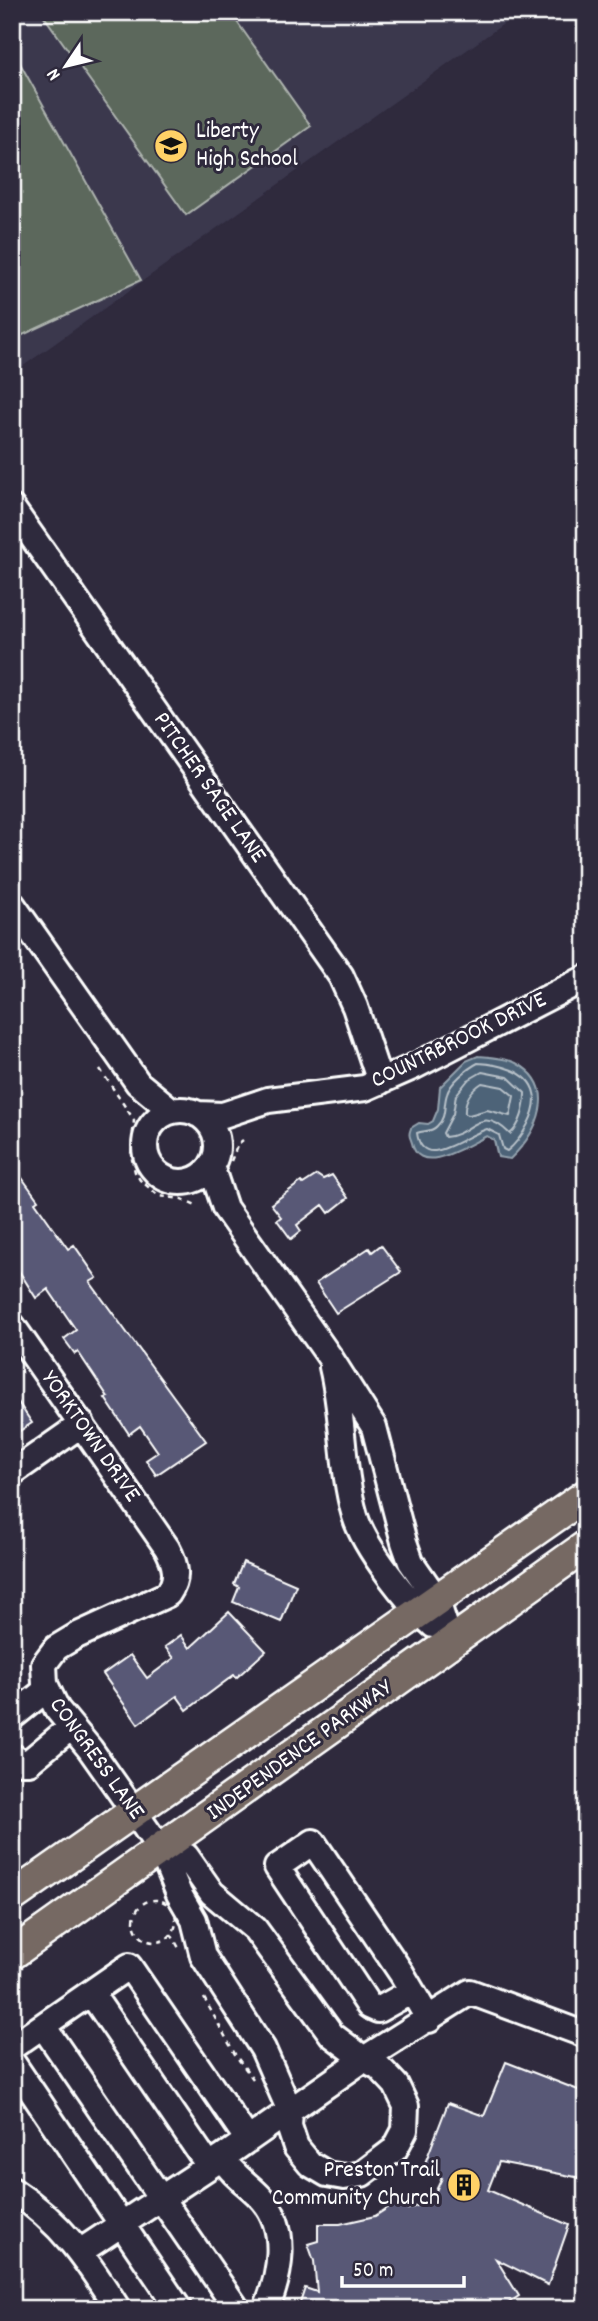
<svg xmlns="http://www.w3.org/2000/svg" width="598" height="2321" font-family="Dekko,sans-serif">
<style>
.built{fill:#3b384e}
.garden{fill:#5b675c;stroke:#adb3ae;stroke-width:2}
.water{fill:#4d6478;stroke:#94a2ae;stroke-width:2}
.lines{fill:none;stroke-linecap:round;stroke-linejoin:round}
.shore{stroke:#b8c1c9;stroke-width:2}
.building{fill:#585976;stroke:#fff;stroke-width:2}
.minor-casing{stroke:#fff;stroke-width:30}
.major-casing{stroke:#fff;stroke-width:35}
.path{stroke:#fff;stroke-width:2.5;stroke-dasharray:5 5;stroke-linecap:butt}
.minor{stroke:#2f2a3d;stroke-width:24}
.major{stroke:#766964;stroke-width:30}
.labels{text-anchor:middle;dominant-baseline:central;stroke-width:6;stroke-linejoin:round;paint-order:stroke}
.poi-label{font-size:24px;fill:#fff;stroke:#2f2a3d;text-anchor:start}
.street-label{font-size:24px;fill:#fff;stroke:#2f2a3d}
</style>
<rect width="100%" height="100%" fill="#2f2a3d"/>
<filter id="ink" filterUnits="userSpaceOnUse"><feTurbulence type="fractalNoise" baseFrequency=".0143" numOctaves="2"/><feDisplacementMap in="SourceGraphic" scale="14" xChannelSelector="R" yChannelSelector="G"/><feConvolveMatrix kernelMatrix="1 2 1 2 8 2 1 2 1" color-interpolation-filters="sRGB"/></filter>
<g filter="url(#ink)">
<path class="built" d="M 12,12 L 520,12 L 12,374 Z"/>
<path class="garden" d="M 41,12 L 230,12 L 311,126 L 186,215 Z
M 12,49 L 141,280 L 12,340 Z"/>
<path class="water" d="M 478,1056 C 489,1057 506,1058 516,1063 C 560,1086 538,1132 510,1159 L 498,1157 L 494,1140 L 487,1136 C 469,1144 419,1178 412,1143 C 410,1136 408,1136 411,1128 L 419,1123 L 428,1124 L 433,1121 L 438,1109 L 440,1087 L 466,1061 Z"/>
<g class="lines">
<path class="shore" d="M 478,1063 C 497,1064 529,1070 534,1093 C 539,1111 521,1140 507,1151 L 503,1149 L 499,1135 L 487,1129 C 465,1135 422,1173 417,1133 C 424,1130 431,1133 437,1126 C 447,1117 443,1105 447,1094 C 450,1083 468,1068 478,1063 Z
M 482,1072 L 508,1077 L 525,1093 C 525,1107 521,1125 510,1134 C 479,1103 473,1135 445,1137 L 443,1133 L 453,1114 L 456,1095 L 468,1080 Z
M 482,1083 L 503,1087 L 514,1096 L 510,1116 L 487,1110 L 469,1115 L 465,1114 C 464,1101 471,1090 482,1083 Z"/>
</g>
<path class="building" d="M 12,1164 L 38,1200 L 35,1202 L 68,1249 L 74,1245 L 97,1278 L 90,1282 L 206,1441 L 156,1475 L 146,1460 L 158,1452 L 140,1426 L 129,1434 L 105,1398 L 108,1397 L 78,1352 L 75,1354 L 64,1339 L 76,1330 L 48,1289 L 36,1298 L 12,1260 Z
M 317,1175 L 323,1179 L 332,1175 L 348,1198 L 329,1213 L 323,1205 L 297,1225 L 301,1231 L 291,1239 L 277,1220 L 281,1217 L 271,1204 L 301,1182 L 303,1184 Z
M 381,1245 L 401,1272 L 336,1313 L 316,1283 L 369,1248 L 372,1252 Z
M 12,1393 L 32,1423 L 12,1436 Z
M 243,1562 L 296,1585 L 281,1622 L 233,1602 L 239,1587 L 234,1584 Z
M 229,1612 L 266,1651 L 236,1678 L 234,1675 L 187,1710 L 177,1696 L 138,1724 L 103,1674 L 130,1655 L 147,1678 L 174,1658 L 165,1647 L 181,1635 L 190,1648 Z
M 506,2062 L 586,2093 L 586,2179 L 499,2162 L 488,2190 L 569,2225 L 548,2285 L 496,2259 L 519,2296 L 499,2309 L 298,2309 L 305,2288 L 317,2292 L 314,2261 L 308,2244 L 318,2241 L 318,2224 L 340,2224 L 375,2216 L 400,2200 L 408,2209 L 431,2201 L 442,2178 L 422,2171 L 448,2103 L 484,2116 Z"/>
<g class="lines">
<g class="minor-casing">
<path id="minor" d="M 12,508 L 341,976 L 355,1007 L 380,1082
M 12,904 L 138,1083 L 172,1111
M145 1146a36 36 0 1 1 72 0a36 36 0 1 1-72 0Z
M 197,1114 L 223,1115 L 268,1100 L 365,1088 L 415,1066 L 586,978
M 211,1166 L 225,1208 L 329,1356 L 374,1427 L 404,1542 L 411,1562 L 436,1598 L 451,1643
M 12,1325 L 167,1548 C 176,1565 179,1578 168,1594 L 76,1636 L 56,1648 L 44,1664 L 45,1684 L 57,1709 L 90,1749 L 161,1850 L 179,1894 L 194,1920 L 203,1956 L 263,2049 L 290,2111 L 289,2126 L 296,2147 L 310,2164 L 327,2174 L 344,2177 L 362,2174 L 395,2149 L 405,2130 L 406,2106 L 396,2085 L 379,2067 L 364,2059 L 332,2035 L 255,1929 L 212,1893 L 186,1856 L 161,1850
M 332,1367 C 344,1416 341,1468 355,1516 C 365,1549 408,1602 433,1625
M 12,1473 L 82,1424
M 12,1717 L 47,1689
M 12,1756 L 21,1762 L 29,1762 L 71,1727
M 412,1991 L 378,2010 L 369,2006 L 277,1867 L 313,1842 L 402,1974 L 429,2020
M 91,1993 L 209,2166
M 43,2026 L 237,2309
M 12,2047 L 129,1966 L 248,2140
M 12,2062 L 179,2309
M 222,2158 C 233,2176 250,2185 263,2200 C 289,2230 280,2276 266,2309
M 12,2190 C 63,2223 86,2259 118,2309
M 81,2251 L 222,2158 L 364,2059 L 470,1992 L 586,2035"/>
</g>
<g class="major-casing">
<path id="major" d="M 12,1897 L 586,1495
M 12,1954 L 586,1546"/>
</g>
<path class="path" d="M 100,1069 L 134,1120 L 131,1155 L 135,1172 L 140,1180 L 159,1196 L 182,1199 L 198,1206
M 231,1161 L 238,1144 L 243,1140
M134 1921a21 21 0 1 1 42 0a21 21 0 1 1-42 0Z
M 171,1934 L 179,1948
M 204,1998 L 236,2056 L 253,2079"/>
<use href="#minor" class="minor"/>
<use href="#major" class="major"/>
</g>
</g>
<defs>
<g id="school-disc" transform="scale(1.75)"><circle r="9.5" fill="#ffd166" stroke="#2f2a3d"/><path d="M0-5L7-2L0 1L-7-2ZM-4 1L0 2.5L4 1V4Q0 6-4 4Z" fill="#111"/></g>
<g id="building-disc" transform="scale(1.75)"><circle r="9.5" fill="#ffd166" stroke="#2f2a3d"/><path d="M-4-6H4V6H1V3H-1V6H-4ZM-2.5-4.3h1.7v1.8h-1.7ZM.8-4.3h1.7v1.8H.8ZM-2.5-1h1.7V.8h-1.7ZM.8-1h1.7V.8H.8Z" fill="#111"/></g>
</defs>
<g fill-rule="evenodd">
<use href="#school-disc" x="171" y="146"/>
<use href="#building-disc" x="464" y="2185"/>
</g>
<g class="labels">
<g class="poi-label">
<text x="196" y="132">Liberty<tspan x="196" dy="28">High School</tspan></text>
<text x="440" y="2171" text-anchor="end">Preston Trail<tspan x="440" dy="28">Community Church</tspan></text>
</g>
<g class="street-label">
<text transform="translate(209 788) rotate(55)">PITCHER SAGE LANE</text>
<text transform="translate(459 1041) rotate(-26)">COUNTRBROOK DRIVE</text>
<text transform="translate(90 1437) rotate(55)">YORKTOWN DRIVE</text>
<text transform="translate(300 1751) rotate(-36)">INDEPENDENCE PARKWAY</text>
<text transform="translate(96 1759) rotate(54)">CONGRESS LANE</text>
</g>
</g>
<rect width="598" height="2321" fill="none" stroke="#2f2a3d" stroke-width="42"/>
<rect x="21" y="21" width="556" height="2279" fill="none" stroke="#fff" stroke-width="2.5" filter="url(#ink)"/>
<g transform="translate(66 66) rotate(235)" stroke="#2f2a3d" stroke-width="5" paint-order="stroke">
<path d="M0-5L12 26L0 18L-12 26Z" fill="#ffffff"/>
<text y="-10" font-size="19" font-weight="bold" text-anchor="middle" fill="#ffffff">N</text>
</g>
<path d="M342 2276v10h122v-10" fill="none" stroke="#ffffff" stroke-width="3.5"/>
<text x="353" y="2276" font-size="21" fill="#ffffff" stroke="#2f2a3d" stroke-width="5" paint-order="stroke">50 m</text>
</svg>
